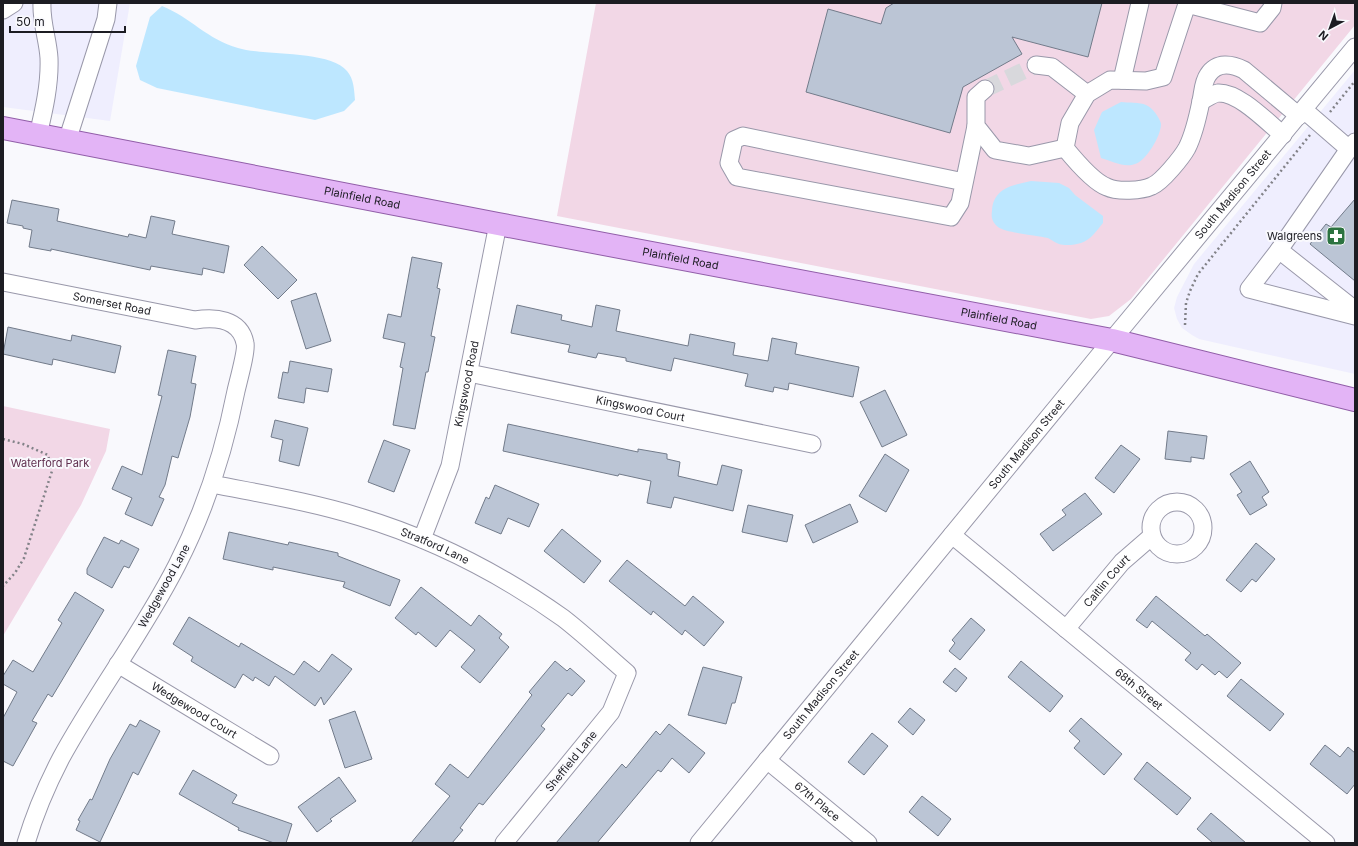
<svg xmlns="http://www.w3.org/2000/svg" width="1358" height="846" font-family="Inter,sans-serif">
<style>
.built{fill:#efeefe}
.green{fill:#f2d7e6}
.water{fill:#bde7ff}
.building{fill:#bbc5d5;stroke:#727b8a}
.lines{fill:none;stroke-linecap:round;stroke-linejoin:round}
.minor-tunnel{stroke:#d8d8dc;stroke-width:17;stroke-dasharray:17 8;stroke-linecap:butt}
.minor-casing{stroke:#9998aa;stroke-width:19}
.major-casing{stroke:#915ea8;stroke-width:24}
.path{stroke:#828288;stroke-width:2.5;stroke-dasharray:2 3;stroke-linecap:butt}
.minor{stroke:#fff;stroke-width:17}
.major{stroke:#e3b4f6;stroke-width:22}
.labels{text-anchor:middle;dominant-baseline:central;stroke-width:4;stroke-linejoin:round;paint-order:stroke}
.street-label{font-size:11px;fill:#1c1c22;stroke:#f9f9fd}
.poi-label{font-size:11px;fill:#1c1c22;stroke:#f9f9fd;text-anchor:end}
.park-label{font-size:11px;fill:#602e4e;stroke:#f9f9fd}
</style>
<rect width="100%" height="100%" fill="#f9f9fd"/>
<path class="built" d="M 3,3 L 130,3 L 110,121 L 3,107 Z
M 1355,70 L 1355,374 L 1199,339 L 1192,335 L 1182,328 L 1177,319 L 1174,308 L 1177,297 L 1194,264 Z"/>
<path class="green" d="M 596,3 L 1355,3 L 1355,25 L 1131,299 L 1109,316 L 1091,319 L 557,216 Z
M 3,406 L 110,429 L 106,451 L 81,505 L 3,636 Z"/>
<path class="water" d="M 162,6 C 190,17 208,40 238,48 C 264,56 330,50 347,71 C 354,79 354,90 355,100 L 344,111 L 315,120 L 157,88 L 140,80 L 136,66 L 150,17 Z
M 1121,102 C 1128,103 1140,102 1146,105 C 1152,107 1160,118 1161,124 C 1161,136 1146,161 1135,164 C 1125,168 1111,161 1101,158 L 1094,130 L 1102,112 Z
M 1031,181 L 1059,183 L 1069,188 L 1075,195 L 1103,216 L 1103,223 C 1097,230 1091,240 1081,243 C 1075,245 1065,246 1059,244 C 1056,243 1052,240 1048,238 C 1036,235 1006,233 998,227 C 992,222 991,217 992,211 C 993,188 1013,185 1031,181 Z"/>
<path class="building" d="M 894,3 L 1102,3 L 1088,57 L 1012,37 L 1022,54 L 963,87 L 950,133 L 806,92 L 828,9 L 881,24 L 886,8 Z
M 1355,199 L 1355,281 L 1310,244 L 1326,224 L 1331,227 Z
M 12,200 L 59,209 L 57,221 L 128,237 L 129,234 L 146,238 L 151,216 L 175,221 L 172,234 L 229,246 L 224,273 L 203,268 L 202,275 L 151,266 L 150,270 L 51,249 L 51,251 L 29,247 L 32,230 L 23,228 L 23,226 L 7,223 Z
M 262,246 L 297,280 L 278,299 L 244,265 Z
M 412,257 L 442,263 L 437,288 L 440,289 L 431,336 L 435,337 L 428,372 L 426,372 L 415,429 L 393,425 L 403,368 L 400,367 L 405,343 L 383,338 L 388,314 L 401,317 Z
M 316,293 L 331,341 L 306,349 L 291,301 Z
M 517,305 L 562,315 L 561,320 L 592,327 L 596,305 L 620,310 L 616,331 L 688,346 L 690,334 L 735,343 L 733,355 L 768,361 L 772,338 L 797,343 L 795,354 L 859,367 L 853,397 L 789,383 L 788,390 L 774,387 L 773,392 L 745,386 L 748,374 L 674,358 L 671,371 L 626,361 L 626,358 L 598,353 L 596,358 L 568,352 L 570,345 L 511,333 Z
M 8,327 L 71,341 L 72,335 L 121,346 L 115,373 L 53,359 L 52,365 L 3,354 Z
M 168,350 L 196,356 L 191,383 L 196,384 L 190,417 L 178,458 L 172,456 L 165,485 L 159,497 L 164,499 L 152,526 L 125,514 L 132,498 L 112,489 L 122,466 L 142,475 L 162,396 L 158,395 Z
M 290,361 L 332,369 L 328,392 L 306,388 L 304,403 L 278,398 L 283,372 L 288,373 Z
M 885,390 L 907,435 L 882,447 L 860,402 Z
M 275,420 L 308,428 L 299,466 L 279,461 L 283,440 L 271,437 Z
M 508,424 L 638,452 L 638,449 L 667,454 L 667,459 L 680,462 L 678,476 L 717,485 L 722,465 L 742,470 L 733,511 L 674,497 L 671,508 L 647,503 L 651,481 L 619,474 L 618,476 L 503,451 Z
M 1168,431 L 1207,436 L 1204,459 L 1191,457 L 1191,462 L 1165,459 Z
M 384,440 L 410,450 L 394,492 L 368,482 Z
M 1121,445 L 1140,459 L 1114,493 L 1095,478 Z
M 885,454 L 909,470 L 886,512 L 859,496 Z
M 1250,461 L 1269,492 L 1262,497 L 1267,505 L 1250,515 L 1237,495 L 1242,492 L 1230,474 Z
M 495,485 L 539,504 L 529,527 L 508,518 L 501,534 L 475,523 L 486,497 L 489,499 Z
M 1085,493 L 1102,514 L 1053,551 L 1040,534 L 1066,515 L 1062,510 Z
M 850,504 L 858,522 L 813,543 L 805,525 Z
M 748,505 L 793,515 L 787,542 L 742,532 Z
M 562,529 L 601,561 L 584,583 L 544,551 Z
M 229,532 L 288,545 L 289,542 L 338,553 L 338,556 L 400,580 L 390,606 L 343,587 L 345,582 L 273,567 L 273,570 L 223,559 Z
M 104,537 L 119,544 L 121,540 L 139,549 L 129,568 L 124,566 L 112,588 L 87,574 L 87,569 Z
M 1256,543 L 1275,559 L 1256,582 L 1252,579 L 1241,592 L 1226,580 Z
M 627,560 L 685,606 L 693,596 L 724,622 L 704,646 L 685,630 L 682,635 L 653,611 L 651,615 L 609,581 Z
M 421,587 L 471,626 L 479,615 L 502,634 L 499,638 L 509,647 L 480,683 L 461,667 L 475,650 L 450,630 L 436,647 L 418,632 L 416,635 L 395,618 Z
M 75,592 L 104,610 L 52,697 L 48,694 L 32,721 L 37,723 L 13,766 L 3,761 L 3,718 L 17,692 L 3,684 L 3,676 L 13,660 L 33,672 L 62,623 L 58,620 Z
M 1156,596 L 1205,636 L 1207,634 L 1241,663 L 1227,678 L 1219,671 L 1215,675 L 1202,664 L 1197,670 L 1185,660 L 1191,653 L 1152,621 L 1147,628 L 1136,620 Z
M 189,617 L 239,647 L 241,643 L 294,675 L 304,661 L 319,672 L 332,654 L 352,669 L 324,705 L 321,697 L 315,706 L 275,676 L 269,686 L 255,677 L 253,681 L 243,674 L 235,688 L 191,661 L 193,657 L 173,644 Z
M 971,618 L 985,630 L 960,660 L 949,651 L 955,643 L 952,640 Z
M 555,661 L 567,671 L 570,668 L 585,681 L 572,696 L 568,693 L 541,726 L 545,729 L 483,805 L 479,803 L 460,828 L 463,830 L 452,843 L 411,843 L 450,796 L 435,784 L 450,764 L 468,778 L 532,695 L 529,692 Z
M 1021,661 L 1063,696 L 1050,712 L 1008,677 Z
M 703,667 L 742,677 L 735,703 L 732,703 L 726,724 L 688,715 Z
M 955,668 L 967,678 L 956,692 L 943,682 Z
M 1241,679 L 1284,714 L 1270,731 L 1227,696 Z
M 910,708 L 925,720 L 913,735 L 898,722 Z
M 355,711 L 372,759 L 345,768 L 329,720 Z
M 1081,718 L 1122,754 L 1104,775 L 1074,748 L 1080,741 L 1069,731 Z
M 140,720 L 160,731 L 138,775 L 133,772 L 100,842 L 76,830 L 80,821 L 78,820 L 90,799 L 92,800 L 110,759 L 130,724 L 136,727 Z
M 669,724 L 705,753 L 689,773 L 672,758 L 661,772 L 658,770 L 597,843 L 556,843 L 622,764 L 626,768 L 656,731 L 660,735 Z
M 872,733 L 888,746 L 864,775 L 848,762 Z
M 1325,745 L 1340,757 L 1348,747 L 1355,753 L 1355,784 L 1347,794 L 1310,764 Z
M 1147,762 L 1191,798 L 1177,815 L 1134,779 Z
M 193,770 L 237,795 L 232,803 L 292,824 L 286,843 L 274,843 L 238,830 L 239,828 L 179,794 Z
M 339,777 L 356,801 L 330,819 L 332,821 L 317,832 L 298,807 Z
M 922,796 L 951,819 L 938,836 L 909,812 Z
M 1211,813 L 1246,843 L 1213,843 L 1197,829 Z"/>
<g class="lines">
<path class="minor-tunnel" d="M 985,89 L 1036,65"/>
<g class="minor-casing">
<g id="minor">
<path d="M 1273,3 L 1272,8 L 1260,23 L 1187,4 L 1163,77 L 1146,81 L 1110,80 L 1087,94 L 1070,123 L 1065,148 C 1074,159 1093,182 1107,187 C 1117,192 1142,191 1152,186 C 1162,182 1182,157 1187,148 C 1194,134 1198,116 1201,101 C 1203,92 1203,82 1208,75 C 1217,61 1232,64 1244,70 L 1299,116"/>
<path d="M 3,10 L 14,3"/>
<path d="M 1036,65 L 1052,67 L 1087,94"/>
<path d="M 1122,80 L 1140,3"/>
<path d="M 985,89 L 976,97 L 976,126 L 995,150 L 1029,156 L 1065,148"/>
<path d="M 1201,101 C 1206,99 1212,94 1218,93 C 1239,92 1267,122 1283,135"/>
<path d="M 1304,110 L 1349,149 L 1355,142"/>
<path d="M 38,135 C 44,110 50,84 49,58 C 48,40 41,22 42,3"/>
<path d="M 67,141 L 106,19 L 108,3"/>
<path d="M 1349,149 L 1279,250 L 1355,310"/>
<path d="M 964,182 L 743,136 L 734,140 L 729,163 L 737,177 L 951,217 L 960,203 L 976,126"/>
<path d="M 1279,250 L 1249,289 L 1355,316"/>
<path id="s1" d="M 3,282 L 195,320 C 214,317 240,318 245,343 C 247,350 238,382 236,391 C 224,452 205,510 177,565 C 143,632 97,692 61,758 C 47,785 35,813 26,843"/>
<path id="s2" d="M 469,373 L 812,444"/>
<path id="s3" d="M 212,484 C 262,494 312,502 360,517 C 433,539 501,574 563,618 C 585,635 606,655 627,673 L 611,712 L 504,843"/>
<circle cx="1177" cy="528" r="26"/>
<path id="s4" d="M 952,535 L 1326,843"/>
<path id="s5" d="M 422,539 L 450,466 L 498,224"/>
<path id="s6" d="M 1066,629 L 1122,562 L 1152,536"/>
<path id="s7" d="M 118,664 L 270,756"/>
<path id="s8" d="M 767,760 L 868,843"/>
<path id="s9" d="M 699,843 L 1112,340 L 1355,47"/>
</g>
</g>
<g class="major-casing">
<g id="major">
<path id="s10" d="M 3,128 L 498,224 L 1112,340 L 1355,400"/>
</g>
</g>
<path class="path" d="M 1330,112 L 1355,81
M 1185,325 L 1186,303 L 1190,291 L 1198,274 L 1310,135
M 3,439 L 23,444 L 48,455 L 52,471 L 24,558 L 15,573 L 3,586"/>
<use href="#minor" class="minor"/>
<use href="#major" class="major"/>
</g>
<defs>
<g id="pharmacy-square" transform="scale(1)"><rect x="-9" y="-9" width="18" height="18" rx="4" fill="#2c7340" stroke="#f9f9fd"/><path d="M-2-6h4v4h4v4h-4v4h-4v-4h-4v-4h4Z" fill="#fff"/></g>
</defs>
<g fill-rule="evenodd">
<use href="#pharmacy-square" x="1336" y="236"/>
</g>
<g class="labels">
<g class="street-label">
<text stroke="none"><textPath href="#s9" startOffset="840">South Madison Street</textPath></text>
<text stroke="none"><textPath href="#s10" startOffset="366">Plainfield Road</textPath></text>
<text stroke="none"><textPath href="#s10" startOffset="690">Plainfield Road</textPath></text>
<text stroke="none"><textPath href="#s1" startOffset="111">Somerset Road</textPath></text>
<text stroke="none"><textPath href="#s10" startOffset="1014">Plainfield Road</textPath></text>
<text stroke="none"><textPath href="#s5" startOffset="162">Kingswood Road</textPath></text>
<text stroke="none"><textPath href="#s2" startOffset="175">Kingswood Court</textPath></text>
<text stroke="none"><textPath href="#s9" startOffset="516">South Madison Street</textPath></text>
<text stroke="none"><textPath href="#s3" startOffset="232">Stratford Lane</textPath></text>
<text stroke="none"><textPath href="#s6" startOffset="63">Caitlin Court</textPath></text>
<text transform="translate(164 586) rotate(-61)">Wedgewood Lane</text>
<text stroke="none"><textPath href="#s4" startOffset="242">68th Street</textPath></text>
<text stroke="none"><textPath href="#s9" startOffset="192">South Madison Street</textPath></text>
<text stroke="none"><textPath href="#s7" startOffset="89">Wedgewood Court</textPath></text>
<text transform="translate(571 761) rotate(-51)">Sheffield Lane</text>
<text stroke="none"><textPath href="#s8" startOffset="65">67th Place</textPath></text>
</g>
<g class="poi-label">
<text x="1322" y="236">Walgreens</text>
</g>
<g class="park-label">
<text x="50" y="463">Waterford Park</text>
</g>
</g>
<rect width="1358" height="846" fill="none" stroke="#1c1c22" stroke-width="8"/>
<g transform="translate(1330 28) rotate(221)" stroke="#f9f9fd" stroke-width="3" paint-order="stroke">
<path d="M0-3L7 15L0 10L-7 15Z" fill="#1c1c22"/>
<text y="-6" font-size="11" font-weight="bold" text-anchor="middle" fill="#1c1c22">N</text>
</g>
<path d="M10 26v6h115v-6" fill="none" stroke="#1c1c22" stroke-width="2"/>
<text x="16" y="26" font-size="12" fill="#1c1c22" stroke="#f9f9fd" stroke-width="3" paint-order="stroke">50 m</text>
</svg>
